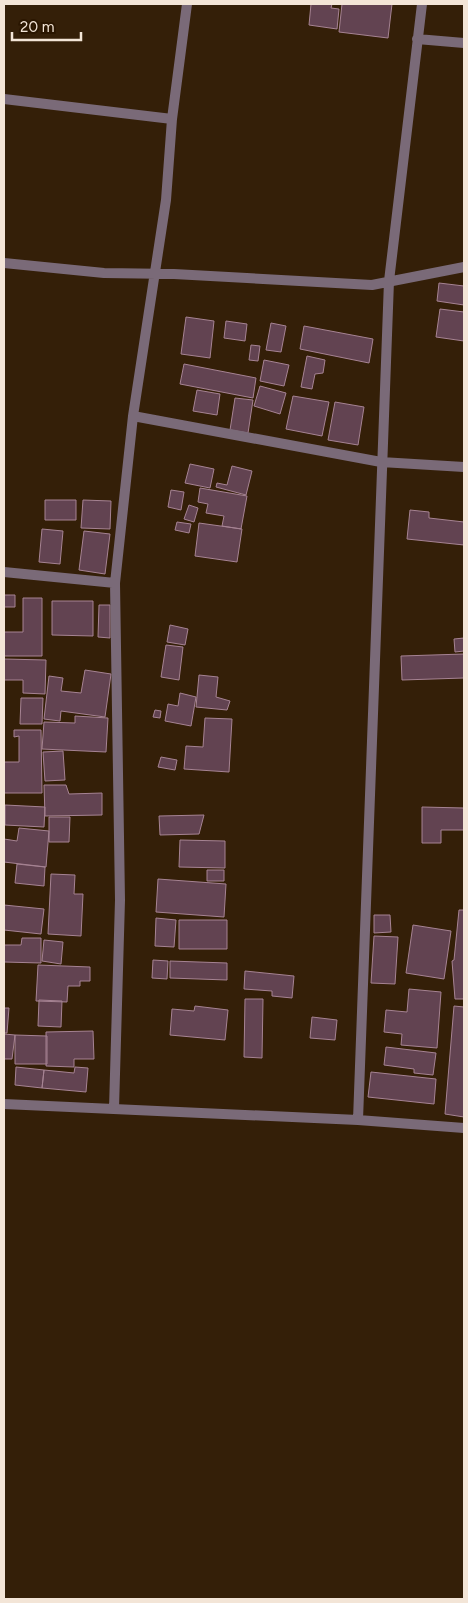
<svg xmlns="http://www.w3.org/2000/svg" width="468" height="1603" font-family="Figtree,sans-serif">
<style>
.building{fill:#624351;stroke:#a68393}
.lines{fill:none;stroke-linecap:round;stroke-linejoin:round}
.street{stroke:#7a6a78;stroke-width:10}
</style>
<rect width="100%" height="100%" fill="#341f08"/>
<path class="building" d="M 311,4 L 332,4 L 331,8 L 339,9 L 337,29 L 309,25 Z
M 342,4 L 392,4 L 388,38 L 339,32 Z
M 439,283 L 464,286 L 464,305 L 437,301 Z
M 440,309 L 464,312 L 464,341 L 436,337 Z
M 186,317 L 214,321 L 210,358 L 181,354 Z
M 226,321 L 247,324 L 245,341 L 224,338 Z
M 271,323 L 286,326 L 281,352 L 266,350 Z
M 304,326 L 373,339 L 369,363 L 300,349 Z
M 251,345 L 260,346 L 258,361 L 249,360 Z
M 307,356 L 325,360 L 323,373 L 315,374 L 312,389 L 301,387 Z
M 264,360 L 289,365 L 284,386 L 260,381 Z
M 184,364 L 256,378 L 253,398 L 180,384 Z
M 260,386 L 286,393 L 280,414 L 254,406 Z
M 197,390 L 220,394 L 217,415 L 193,411 Z
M 293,396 L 329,402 L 322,436 L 286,429 Z
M 235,398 L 253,400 L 248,433 L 230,430 Z
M 335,402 L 364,407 L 358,445 L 328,440 Z
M 190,464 L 214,469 L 210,488 L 185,483 Z
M 232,466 L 252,471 L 246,495 L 216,487 L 217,483 L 227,485 Z
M 200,488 L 247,496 L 241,529 L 222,526 L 224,516 L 206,513 L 208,504 L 198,502 Z
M 171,490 L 184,492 L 181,510 L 168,507 Z
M 45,500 L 76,500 L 76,520 L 45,520 Z
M 83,500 L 111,501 L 110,529 L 81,528 Z
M 189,505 L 198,508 L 194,522 L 184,519 Z
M 410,510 L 429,512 L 429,518 L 464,522 L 464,514 L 464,545 L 407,539 Z
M 177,522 L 191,524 L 189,533 L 175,530 Z
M 199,523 L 242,529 L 237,562 L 195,556 Z
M 42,529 L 63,531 L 60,564 L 39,562 Z
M 84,531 L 110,534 L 105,574 L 79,570 Z
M 4,595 L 15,595 L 15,607 L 4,607 Z
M 23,598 L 42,598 L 42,656 L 4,656 L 4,632 L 23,632 Z
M 52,601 L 93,601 L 93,636 L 52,635 Z
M 99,605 L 110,605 L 110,638 L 98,637 Z
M 170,625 L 188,629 L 185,645 L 167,642 Z
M 464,638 L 464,651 L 455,652 L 454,639 Z
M 166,645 L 183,647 L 179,680 L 161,677 Z
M 464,654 L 464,678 L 402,680 L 401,656 Z
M 4,659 L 46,660 L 45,694 L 23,693 L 23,680 L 4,680 Z
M 85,670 L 111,674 L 105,717 L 61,711 L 60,721 L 44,719 L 49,676 L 63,678 L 61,691 L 81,693 Z
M 199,675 L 218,677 L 216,697 L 230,701 L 227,710 L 196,707 Z
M 180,693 L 196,697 L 191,726 L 165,721 L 168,704 L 178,706 Z
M 21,698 L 43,698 L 42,724 L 20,724 Z
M 155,710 L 161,711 L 160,718 L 153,717 Z
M 75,716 L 108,718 L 106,752 L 42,749 L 44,722 L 75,723 Z
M 205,718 L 232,719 L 229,772 L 184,769 L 186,746 L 203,747 Z
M 14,730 L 41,730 L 42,793 L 4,793 L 4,762 L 19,762 L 19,736 L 14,737 Z
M 63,751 L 65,780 L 45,781 L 43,752 Z
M 161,757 L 177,760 L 175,770 L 158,767 Z
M 44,785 L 66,785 L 69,794 L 102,793 L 102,815 L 45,816 Z
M 5,805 L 45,807 L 44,827 L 5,825 Z
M 422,807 L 464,808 L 464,830 L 441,830 L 441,843 L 422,843 Z
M 204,815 L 199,834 L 160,835 L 159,816 Z
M 49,817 L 70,817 L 69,842 L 49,842 Z
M 19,828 L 49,831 L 46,867 L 4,862 L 4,839 L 17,841 Z
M 180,840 L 225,841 L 225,868 L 179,867 Z
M 17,864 L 45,867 L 44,886 L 15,883 Z
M 207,870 L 224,870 L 224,881 L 207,881 Z
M 51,874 L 75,875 L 74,894 L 83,894 L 81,936 L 48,934 Z
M 158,879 L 226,884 L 224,917 L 156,912 Z
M 4,905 L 44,909 L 41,934 L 4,930 Z
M 459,910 L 464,910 L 464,999 L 455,999 L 452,961 L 454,960 Z
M 374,915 L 390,915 L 391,932 L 374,933 Z
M 156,918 L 176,920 L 174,947 L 155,946 Z
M 179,920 L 227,920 L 227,949 L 179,949 Z
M 413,925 L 451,931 L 444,979 L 406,973 Z
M 374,936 L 398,937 L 395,984 L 371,983 Z
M 22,938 L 41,938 L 41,963 L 4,962 L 4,945 L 21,945 Z
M 44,940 L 63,942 L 61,964 L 42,961 Z
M 153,960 L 168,961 L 167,979 L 152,978 Z
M 170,961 L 227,963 L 227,980 L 170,978 Z
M 38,965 L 90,967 L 90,981 L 80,981 L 80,986 L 68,986 L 67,1002 L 36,1001 Z
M 245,971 L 294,976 L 292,998 L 272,996 L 272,991 L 244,989 Z
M 409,989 L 441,992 L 437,1048 L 401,1045 L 402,1034 L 384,1032 L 386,1010 L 407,1012 Z
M 245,999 L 263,999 L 262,1058 L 244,1057 Z
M 39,1000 L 62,1001 L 61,1027 L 38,1026 Z
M 195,1006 L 228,1010 L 225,1040 L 170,1035 L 172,1009 L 194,1011 Z
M 454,1006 L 464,1007 L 464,1117 L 445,1114 Z
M 4,1008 L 9,1008 L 7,1033 L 4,1033 Z
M 312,1017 L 337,1020 L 335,1040 L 310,1038 Z
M 93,1031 L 94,1059 L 74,1059 L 74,1067 L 46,1066 L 46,1032 Z
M 4,1034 L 15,1035 L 12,1059 L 4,1059 Z
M 15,1035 L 47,1036 L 47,1064 L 15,1064 Z
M 386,1047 L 436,1053 L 433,1075 L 414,1073 L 414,1069 L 384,1065 Z
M 16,1067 L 44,1070 L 42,1088 L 15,1085 Z
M 75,1067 L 88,1068 L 86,1092 L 42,1088 L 44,1070 L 74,1073 Z
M 371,1072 L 436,1079 L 434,1104 L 368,1097 Z"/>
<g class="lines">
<path class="street" d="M 417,39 L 464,43
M 4,99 L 172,119
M 4,263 L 104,273 L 174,274 L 372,285 L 464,267
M 133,416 L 381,462 L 464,467
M 4,572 L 115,583
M 4,1104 L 358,1120 L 464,1128
M 114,1109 L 120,900 L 115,583 L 133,416 L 166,200 L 172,119 L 187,4
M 358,1120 L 389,281 L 422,4"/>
</g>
<rect width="468" height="1603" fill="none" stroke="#f3e5d7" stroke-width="10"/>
<path d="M12 32v8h69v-8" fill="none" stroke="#f3e5d7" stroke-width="2.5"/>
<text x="20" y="32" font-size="15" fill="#f3e5d7" stroke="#2a1601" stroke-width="4" paint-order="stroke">20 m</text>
</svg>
